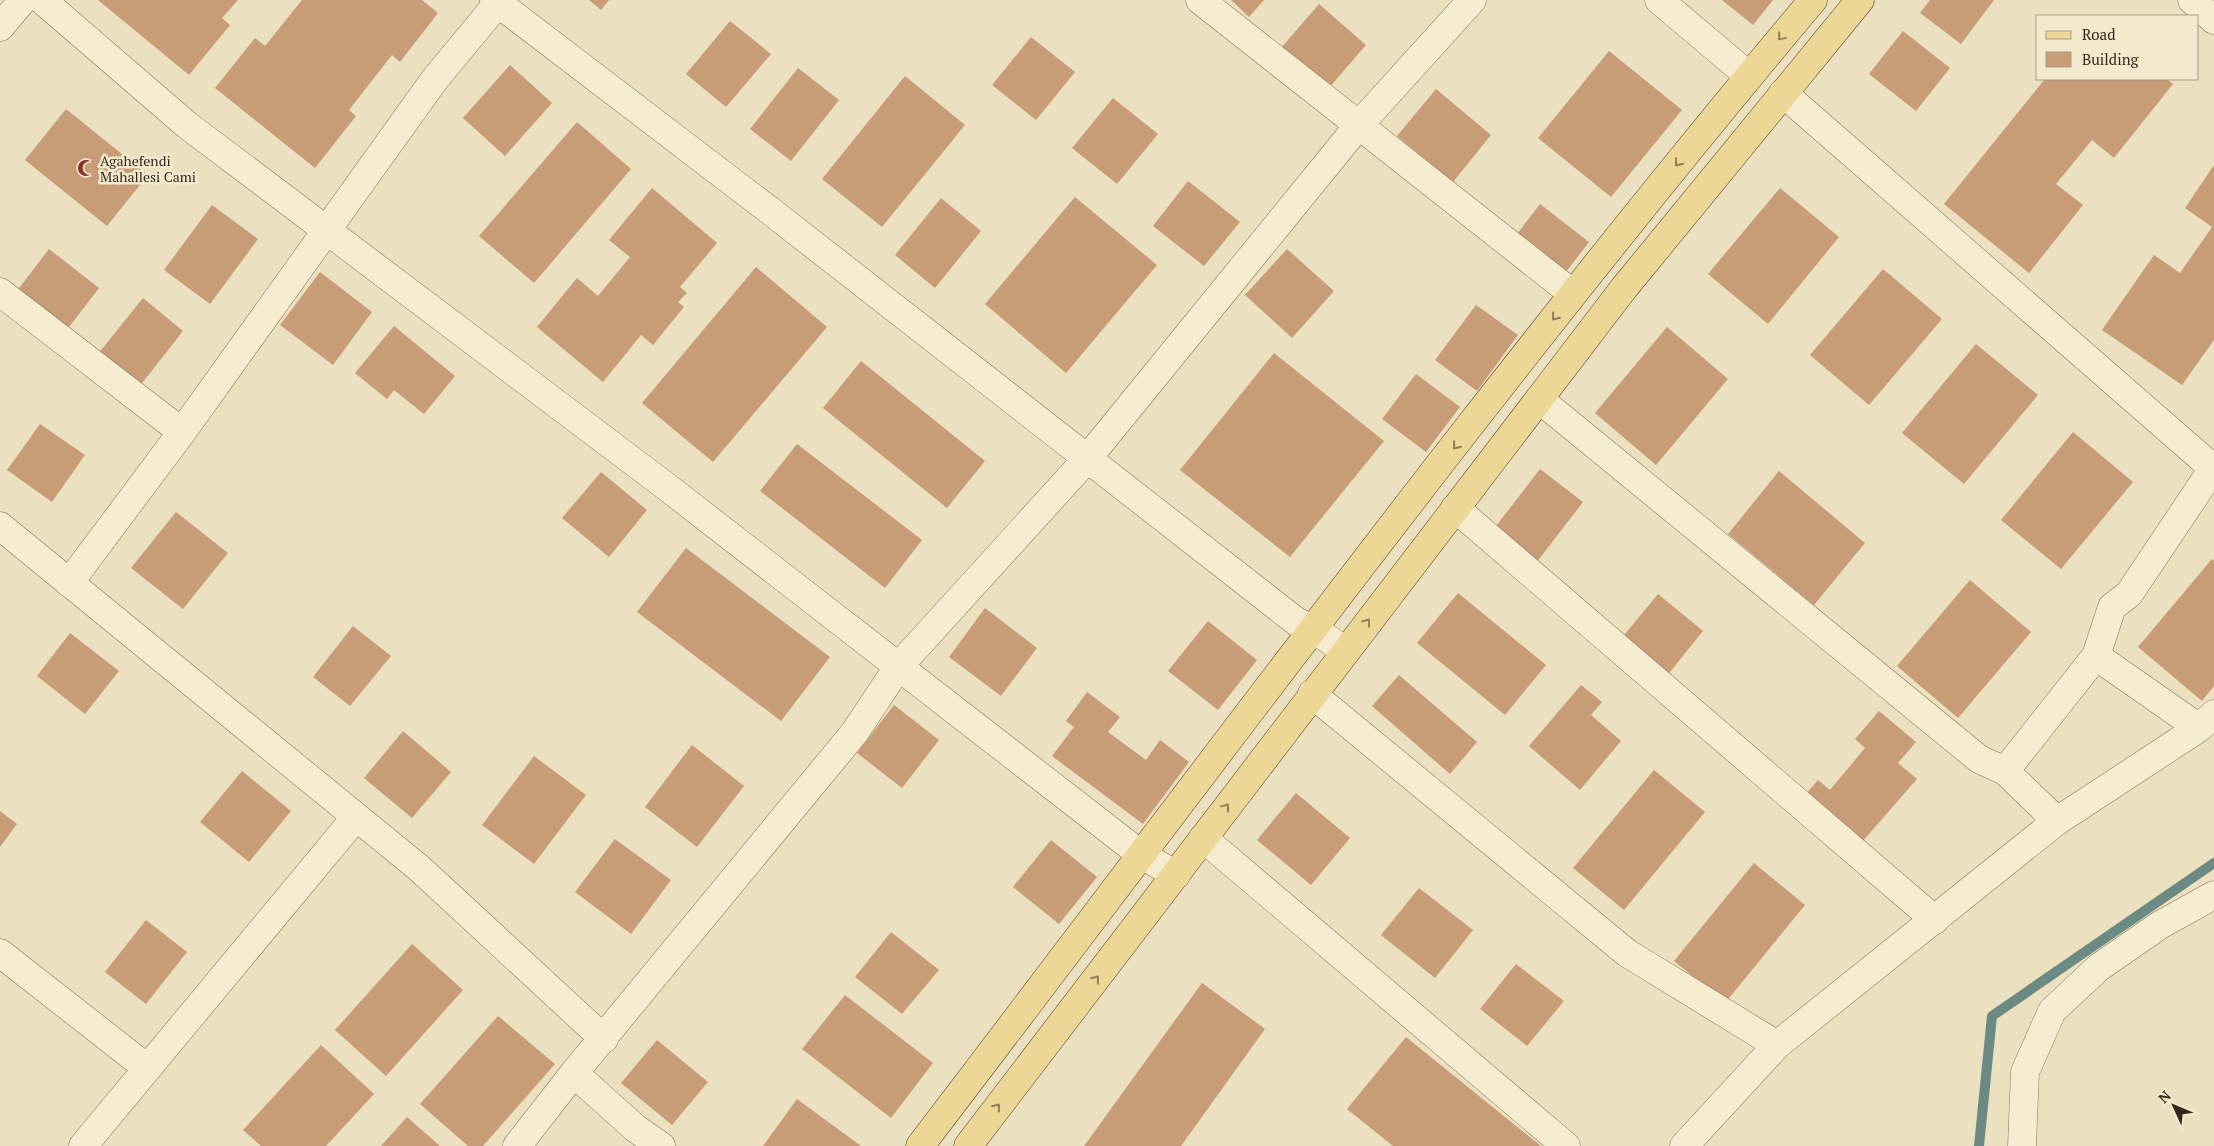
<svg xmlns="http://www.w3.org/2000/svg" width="2214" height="1146" font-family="'PT Serif',serif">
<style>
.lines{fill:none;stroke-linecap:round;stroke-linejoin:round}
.stream{stroke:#6a8a83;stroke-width:10}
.building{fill:#c79c76}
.minor-casing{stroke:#827158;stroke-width:29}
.major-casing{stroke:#503f2d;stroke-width:29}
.minor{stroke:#f6edd1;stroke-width:28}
.major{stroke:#edd797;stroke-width:28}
.oneway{stroke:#90805a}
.labels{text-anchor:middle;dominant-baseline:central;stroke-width:5;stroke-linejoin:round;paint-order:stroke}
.poi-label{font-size:14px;fill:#32281c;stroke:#f3eace;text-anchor:start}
</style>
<rect width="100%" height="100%" fill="#ebe0bf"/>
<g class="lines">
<path class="stream" d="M 1979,1146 L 1992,1016 L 2214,863"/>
</g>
<path class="building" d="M 98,0 L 238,0 L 222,18 L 230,25 L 189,75 Z
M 302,0 L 422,0 L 438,13 L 400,62 L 392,55 L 349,110 L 356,116 L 315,168 L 215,88 L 255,38 L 265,46 Z
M 589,0 L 609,0 L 601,10 Z
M 1231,0 L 1264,0 L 1249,17 Z
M 1722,0 L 1773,0 L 1753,25 Z
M 1930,0 L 1994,0 L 1961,44 L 1920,13 Z
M 1319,4 L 1366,45 L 1328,89 L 1281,48 Z
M 730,21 L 771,54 L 726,107 L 686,74 Z
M 1903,31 L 1950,68 L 1916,111 L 1869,74 Z
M 1031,37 L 1075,72 L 1036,120 L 992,85 Z
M 1609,51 L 1682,110 L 1611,197 L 1538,138 Z
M 510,65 L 552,103 L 505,156 L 463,118 Z
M 798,68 L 839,100 L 791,161 L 750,129 Z
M 905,76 L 965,125 L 882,227 L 822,179 Z
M 2045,79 L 2167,79 L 2173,84 L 2114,158 L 2092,140 L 2056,184 L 2083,205 L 2029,273 L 1944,204 Z
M 1436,89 L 1491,135 L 1453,182 L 1397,136 Z
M 1113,98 L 1158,134 L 1117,184 L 1072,148 Z
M 66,109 L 148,175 L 107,226 L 25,160 Z
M 577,122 L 631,169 L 534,283 L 479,236 Z
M 2214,165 L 2214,340 L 2182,385 L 2102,330 L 2154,255 L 2180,273 L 2212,227 L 2185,208 Z
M 1188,181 L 1240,222 L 1204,266 L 1153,226 Z
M 652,188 L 717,243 L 680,287 L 687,293 L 678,302 L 684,307 L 653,345 L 641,335 L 603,382 L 537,327 L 577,278 L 598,296 L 630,257 L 609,240 Z
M 1780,188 L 1839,237 L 1768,324 L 1708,274 Z
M 1075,197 L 1157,265 L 1066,373 L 985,304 Z
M 941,198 L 981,231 L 935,288 L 895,255 Z
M 1540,204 L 1589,242 L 1562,277 L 1514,238 Z
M 212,205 L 258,239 L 210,304 L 164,270 Z
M 49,249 L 99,288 L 63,335 L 13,296 Z
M 1287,249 L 1334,291 L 1292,338 L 1245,295 Z
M 756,267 L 827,327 L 713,462 L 642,403 Z
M 1883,269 L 1942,319 L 1869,405 L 1810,355 Z
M 320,272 L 372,312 L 333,365 L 280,325 Z
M 143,298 L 183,331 L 139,387 L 98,354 Z
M 1476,305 L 1518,335 L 1477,391 L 1435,360 Z
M 394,326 L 455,376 L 424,414 L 394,390 L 387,399 L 355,373 Z
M 1667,327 L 1728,379 L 1656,465 L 1595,413 Z
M 1976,344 L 2038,395 L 1964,484 L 1902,433 Z
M 1274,353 L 1384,441 L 1290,557 L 1180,470 Z
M 861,361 L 985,461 L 947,508 L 823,408 Z
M 1416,374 L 1460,407 L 1426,452 L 1382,419 Z
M 40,424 L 85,455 L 52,502 L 7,470 Z
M 2073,432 L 2133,482 L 2061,569 L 2001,520 Z
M 797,444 L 922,540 L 885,588 L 760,491 Z
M 1540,469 L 1583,502 L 1536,563 L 1493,530 Z
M 1779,471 L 1865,543 L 1814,605 L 1728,534 Z
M 601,472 L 647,510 L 609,557 L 562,518 Z
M 176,512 L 228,553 L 183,609 L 131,568 Z
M 686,548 L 830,657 L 781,721 L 637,612 Z
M 2212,559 L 2214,561 L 2214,686 L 2202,701 L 2138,647 Z
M 1970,580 L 2031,632 L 1958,718 L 1897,666 Z
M 1458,593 L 1546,665 L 1505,715 L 1417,643 Z
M 1658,594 L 1703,631 L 1662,682 L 1616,645 Z
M 985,608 L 1037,648 L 1001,696 L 949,657 Z
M 1208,621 L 1257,660 L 1218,710 L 1168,671 Z
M 353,626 L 391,656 L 350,706 L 313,677 Z
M 70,633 L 119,671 L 85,714 L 37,676 Z
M 1399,675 L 1477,742 L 1450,774 L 1372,706 Z
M 1581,685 L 1602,702 L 1591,715 L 1621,741 L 1580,790 L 1529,746 Z
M 1087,692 L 1120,717 L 1108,732 L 1146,760 L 1160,740 L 1189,762 L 1143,824 L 1052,756 L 1074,727 L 1066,721 Z
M 894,705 L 939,740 L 902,788 L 857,753 Z
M 1879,711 L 1916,742 L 1898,763 L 1917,779 L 1862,842 L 1806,794 L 1818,780 L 1830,790 L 1865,748 L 1855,739 Z
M 403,731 L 451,772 L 412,818 L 364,778 Z
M 692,745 L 744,786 L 697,847 L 645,807 Z
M 534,756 L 586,795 L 534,864 L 482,825 Z
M 1654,770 L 1705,812 L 1624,910 L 1573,868 Z
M 242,771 L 291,811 L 249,862 L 200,822 Z
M 1296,793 L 1350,838 L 1311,885 L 1257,840 Z
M 0,811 L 17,824 L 0,847 Z
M 615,839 L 671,880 L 631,934 L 575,892 Z
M 1051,840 L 1097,877 L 1059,924 L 1013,887 Z
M 1754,863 L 1805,905 L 1725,1003 L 1674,961 Z
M 1419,888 L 1473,930 L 1435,978 L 1381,935 Z
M 146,920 L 187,952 L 146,1004 L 105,972 Z
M 891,932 L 939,970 L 902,1014 L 855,977 Z
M 412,944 L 463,990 L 386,1076 L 335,1030 Z
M 1516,964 L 1564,1001 L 1527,1046 L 1480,1009 Z
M 1202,983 L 1265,1029 L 1181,1146 L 1084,1146 Z
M 845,995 L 933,1063 L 891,1118 L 802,1049 Z
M 498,1016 L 555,1064 L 483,1146 L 468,1146 L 420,1104 Z
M 1406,1037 L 1541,1146 L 1393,1146 L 1347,1109 Z
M 657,1040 L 708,1082 L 672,1125 L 621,1083 Z
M 321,1045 L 374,1094 L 326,1146 L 261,1146 L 243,1130 Z
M 797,1099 L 861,1146 L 763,1146 Z
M 407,1117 L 440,1146 L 381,1146 Z"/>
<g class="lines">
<g class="minor-casing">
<path id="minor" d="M 42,0 L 187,125 L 663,484 L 1139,853 L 1176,875
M 494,0 L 773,213 L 1297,622 L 1314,629 L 1345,651
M 1200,0 L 1573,294
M 1659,0 L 1749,76
M 2192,0 L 2214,20
M 0,27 L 23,0
M 1783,93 L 2214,469
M 0,292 L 182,432
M 1539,399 L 1979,759 L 2005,771 L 2057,821
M 1455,508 L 1935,920
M 0,526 L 419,868 L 604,1039
M 69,583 L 182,432 L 435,79 L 498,3
M 2096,656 L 2199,728
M 1312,694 L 1627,953 L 1777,1045
M 2005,771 L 2096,656 L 2112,607 L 2129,594 L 2214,467
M 1203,838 L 1566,1146
M 0,953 L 147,1068
M 574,1073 L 635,1128 L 661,1146
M 83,1146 L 356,817
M 517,1146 L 574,1073 L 855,732 L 898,667 L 1087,459 L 1358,126 L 1472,0
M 1684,1146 L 1777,1045 L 2057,821 L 2199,728 L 2214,714
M 2022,1146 L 2025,1072 L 2052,1011 L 2098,968 L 2160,925 L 2214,895"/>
</g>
<g class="major-casing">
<path id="major" d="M 920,1146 C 1214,761 1501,371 1813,0
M 968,1146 L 1624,288 L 1860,0"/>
</g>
<use href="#minor" class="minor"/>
<use href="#major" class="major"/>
</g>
<defs><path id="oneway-chevron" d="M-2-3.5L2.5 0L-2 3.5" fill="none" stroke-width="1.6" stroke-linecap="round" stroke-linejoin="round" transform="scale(1.25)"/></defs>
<g class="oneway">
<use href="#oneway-chevron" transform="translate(1781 37) rotate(130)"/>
<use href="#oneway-chevron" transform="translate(1678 163) rotate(128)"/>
<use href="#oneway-chevron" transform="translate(1555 317) rotate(128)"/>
<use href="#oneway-chevron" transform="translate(1456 446) rotate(128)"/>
<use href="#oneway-chevron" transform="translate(1367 622) rotate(-53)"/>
<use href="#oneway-chevron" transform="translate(1226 807) rotate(-53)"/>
<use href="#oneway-chevron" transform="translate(1096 979) rotate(-52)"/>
<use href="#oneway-chevron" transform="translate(997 1107) rotate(-52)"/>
</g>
<defs>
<g id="mosque-bare" transform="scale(1.35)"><path d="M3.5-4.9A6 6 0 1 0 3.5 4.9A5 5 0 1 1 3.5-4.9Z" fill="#8e302c" stroke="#f3eace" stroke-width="2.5" paint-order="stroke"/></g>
</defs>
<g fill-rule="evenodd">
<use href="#mosque-bare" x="86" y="168"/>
</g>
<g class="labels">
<g class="poi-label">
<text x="100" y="160">Agahefendi<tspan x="100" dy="16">Mahallesi Cami</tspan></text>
</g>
</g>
<rect x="2036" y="15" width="162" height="65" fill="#f3eace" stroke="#a69c87"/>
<rect x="2046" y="31" width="25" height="8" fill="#edd797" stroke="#a69c87"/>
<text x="2082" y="40" font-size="15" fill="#32281c">Road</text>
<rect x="2046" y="52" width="25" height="15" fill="#c79c76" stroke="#a69c87"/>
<text x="2082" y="65" font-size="15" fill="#32281c">Building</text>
<g transform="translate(2174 1106) rotate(314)" stroke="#f3eace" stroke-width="4" paint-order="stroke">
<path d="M0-4L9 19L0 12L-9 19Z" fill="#32281c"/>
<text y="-8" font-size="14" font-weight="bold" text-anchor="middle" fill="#32281c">N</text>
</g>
</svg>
